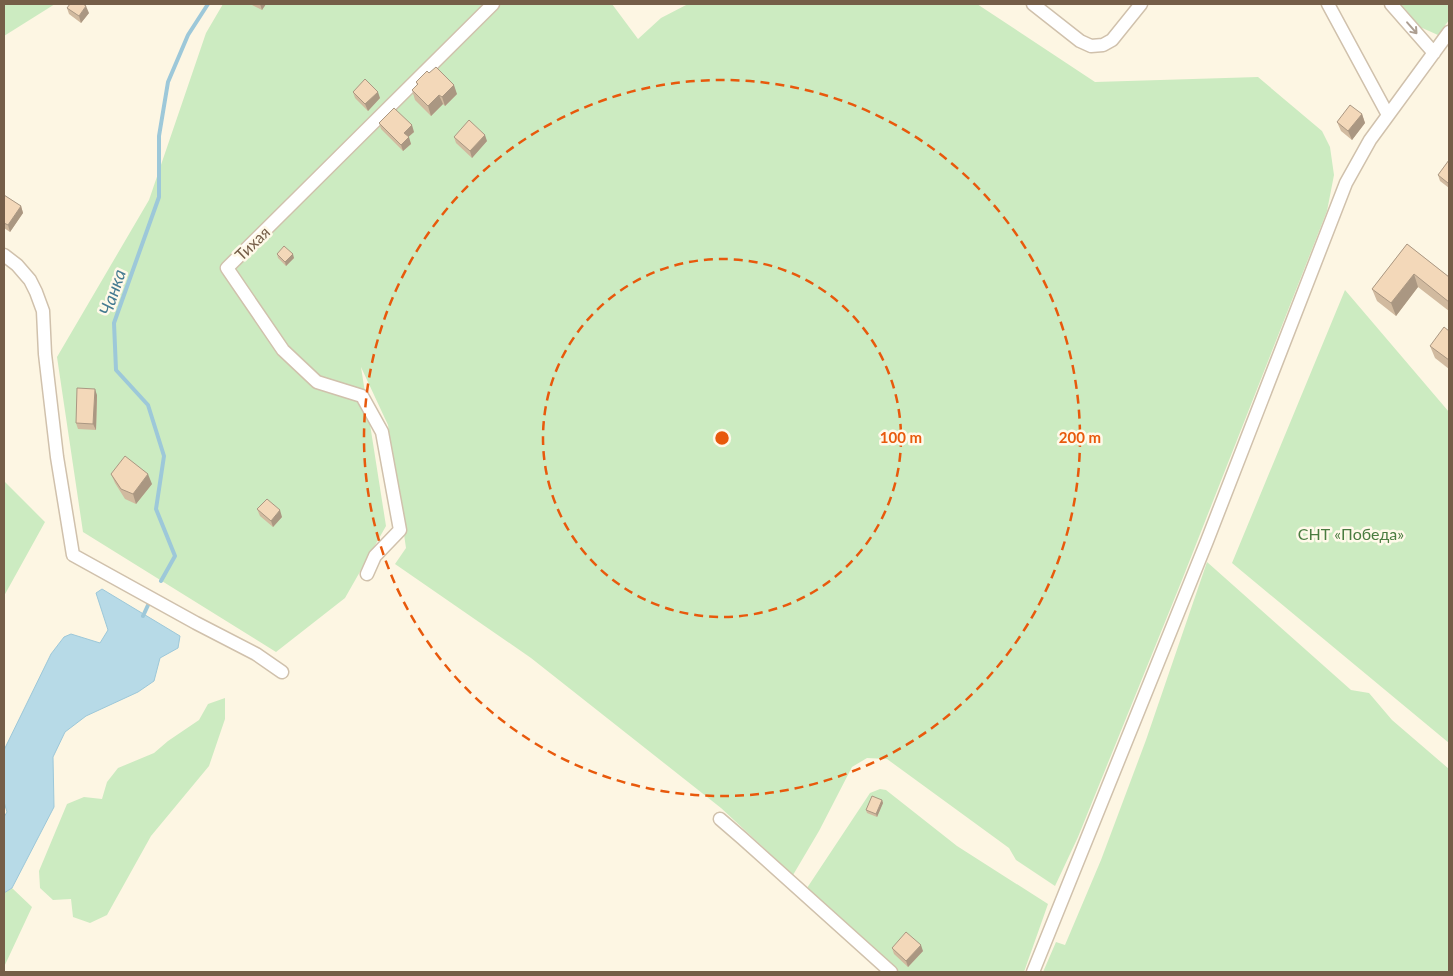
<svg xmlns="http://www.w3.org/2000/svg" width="1453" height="976" font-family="Lato,sans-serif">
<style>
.green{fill:#ccebc1}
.water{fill:#b7dae7;stroke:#9dc8d9}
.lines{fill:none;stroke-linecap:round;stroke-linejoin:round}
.stream{stroke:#9dc8d9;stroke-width:4}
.minor-casing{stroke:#d0c1ac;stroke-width:15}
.minor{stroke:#fff;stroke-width:12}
.wall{fill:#d1ba9f}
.shaded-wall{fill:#aa9782}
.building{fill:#f3d8b9;stroke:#aa9782}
.oneway{stroke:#ac9e91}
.ring{fill:none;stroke:#e8590c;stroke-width:2.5;stroke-dasharray:9 6}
.labels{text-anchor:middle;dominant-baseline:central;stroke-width:5;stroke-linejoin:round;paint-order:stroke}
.street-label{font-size:16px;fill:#755e48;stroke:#fff9e9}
.park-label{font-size:16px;fill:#4a7c40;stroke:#fff9e9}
.water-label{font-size:18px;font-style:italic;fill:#447a91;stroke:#fff9e9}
.centre{fill:#e8590c;stroke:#fff9e9;stroke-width:2.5}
.ring-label{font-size:15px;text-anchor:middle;font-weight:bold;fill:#e8590c;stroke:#fff9e9;stroke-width:5;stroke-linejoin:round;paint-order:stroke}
</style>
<rect width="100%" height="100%" fill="#fdf6e3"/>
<path class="green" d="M 4,4 L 55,4 L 4,36 Z
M 223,4 L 612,4 L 638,39 L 661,18 L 688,4 L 977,4 L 1095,82 L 1258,77 L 1322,131 L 1330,147 L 1334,175 L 1327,211 L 1182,580 L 1078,837 L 1055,886 L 1016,860 L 1009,848 L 887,759 L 867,758 L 852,767 L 819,831 L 793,875 L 721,808 L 531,658 L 395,564 L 406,548 L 388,425 L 361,367 L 386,526 L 345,598 L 276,652 L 83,532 L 57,357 L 149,200 L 206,33 Z
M 1401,4 L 1449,4 L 1449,20 L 1438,35 L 1420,27 Z
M 1345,290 L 1449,412 L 1449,743 L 1232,563 Z
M 4,481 L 45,522 L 4,596 Z
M 1207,562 L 1351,690 L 1369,693 L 1392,720 L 1449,769 L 1449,972 L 1043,972 L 1056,942 L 1065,945 L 1101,860 L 1146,740 Z
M 225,698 L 225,719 L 209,766 L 151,836 L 107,915 L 90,923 L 73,917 L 71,899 L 53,900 L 40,888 L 39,871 L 67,804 L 84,797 L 102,799 L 107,782 L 118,768 L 154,753 L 168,741 L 199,720 L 208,704 Z
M 880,789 L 886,790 L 957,846 L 1048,904 L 1024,972 L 898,972 L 807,888 L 870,793 Z
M 12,888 L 32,907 L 4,967 L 4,893 Z"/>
<path class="water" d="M 102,589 L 180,636 L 178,648 L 160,658 L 154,681 L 138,692 L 86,716 L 65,732 L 53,757 L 54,807 L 12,888 L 4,893 L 4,817 L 7,812 L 4,802 L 4,750 L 51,654 L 64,637 L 71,634 L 100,643 L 108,630 L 96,593 Z"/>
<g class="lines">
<path class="stream" d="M 161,581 L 175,556 L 156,509 L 164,456 L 148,405 L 116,370 L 114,323 L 159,197 L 159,136 L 168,82 L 188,35 L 208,4
M 143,616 L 149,603"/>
<g class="minor-casing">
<path id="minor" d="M 1033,4 L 1080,41 L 1091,46 L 1103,45 L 1112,40 L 1141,4
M 1328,4 L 1388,115
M 1391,4 L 1434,53
M 4,255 L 17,265 L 30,280 L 36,292 L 43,311 L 45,354 L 57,457 L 73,555 L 196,623 L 256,654 L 282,672
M 367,574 L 375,556 L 400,530 L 382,432 L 362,396 L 317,382 L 283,350 L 227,268 L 493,4
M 720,819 L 742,838 L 891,972
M 1033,972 L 1207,541 L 1346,183 L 1370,140 L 1449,32"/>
</g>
<use href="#minor" class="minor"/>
</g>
<path class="wall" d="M 250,4 L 266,4 L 262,10 Z
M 67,8 L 89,13 L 81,23 L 69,14 Z
M 429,73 L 457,94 L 445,106 L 443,104 L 431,116 L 415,100 L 412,90 L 417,85 L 416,82 Z
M 353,92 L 380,98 L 368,111 L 355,98 Z
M 1362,114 L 1365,123 L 1352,140 L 1341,131 L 1337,122 Z
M 379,123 L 414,132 L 408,137 L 411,144 L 403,151 L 381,129 Z
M 454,137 L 487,141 L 472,158 L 456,143 Z
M 1449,160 L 1449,188 L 1440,181 L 1438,175 Z
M 4,195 L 21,206 L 23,213 L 10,232 L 4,228 Z
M 1407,244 L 1449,277 L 1449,311 L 1418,287 L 1396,316 L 1377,301 L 1372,289 Z
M 277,254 L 294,258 L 286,266 L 278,258 Z
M 1449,331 L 1449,369 L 1435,358 L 1430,346 Z
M 97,395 L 96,430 L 78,429 L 76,423 Z
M 111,474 L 152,484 L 136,504 L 125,499 L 115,483 Z
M 257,509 L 282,517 L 273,527 L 260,516 Z
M 882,800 L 883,803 L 877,817 L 867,813 L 866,810 Z
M 892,948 L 923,951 L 908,967 L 894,954 Z"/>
<path class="shaded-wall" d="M 260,4 L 266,4 L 262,10 Z
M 86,6 L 89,13 L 81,23 L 79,16 Z
M 454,85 L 457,94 L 445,106 L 442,97 Z
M 378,92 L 380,98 L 368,111 L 365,104 Z
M 439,95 L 443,104 L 431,116 L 428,106 Z
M 1362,114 L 1365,123 L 1352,140 L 1348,131 Z
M 412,125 L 414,132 L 406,139 L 404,133 Z
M 485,135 L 487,141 L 472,158 L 470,151 Z
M 409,137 L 411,144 L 403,151 L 401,145 Z
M 21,206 L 23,213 L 10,232 L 8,225 Z
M 293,254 L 294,258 L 286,266 L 285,262 Z
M 1414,274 L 1418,287 L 1396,316 L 1391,303 Z
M 95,389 L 97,395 L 96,430 L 93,424 Z
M 148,474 L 152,484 L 136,504 L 133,494 Z
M 280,510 L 282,517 L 273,527 L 271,521 Z
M 882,800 L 883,803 L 877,817 L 876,814 Z
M 921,945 L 923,951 L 908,967 L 906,961 Z"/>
<path class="building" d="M 70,4 L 83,4 L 86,6 L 79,16 L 67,8 Z
M 436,67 L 454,85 L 442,97 L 439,95 L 428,106 L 412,90 L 418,84 L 416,82 L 427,71 L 429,73 Z
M 365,79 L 378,92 L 365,104 L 353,92 Z
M 1350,105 L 1362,114 L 1348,131 L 1337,122 Z
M 394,108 L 412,125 L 404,133 L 409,137 L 401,145 L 379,123 Z
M 469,120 L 485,135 L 470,151 L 454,137 Z
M 1449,160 L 1449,182 L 1448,183 L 1438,175 Z
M 4,195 L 21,206 L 8,225 L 4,223 Z
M 1407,244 L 1449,277 L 1449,302 L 1414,274 L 1391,303 L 1372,289 Z
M 284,246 L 293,254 L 285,262 L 277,254 Z
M 1444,327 L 1449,331 L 1449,360 L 1430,346 Z
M 77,388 L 95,389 L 93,424 L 76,423 Z
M 125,456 L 148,474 L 133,494 L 121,489 L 111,474 Z
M 267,499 L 280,510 L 271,521 L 257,509 Z
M 872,796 L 882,800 L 876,814 L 866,810 Z
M 906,932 L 921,945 L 906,961 L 892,948 Z"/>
<defs><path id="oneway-shaft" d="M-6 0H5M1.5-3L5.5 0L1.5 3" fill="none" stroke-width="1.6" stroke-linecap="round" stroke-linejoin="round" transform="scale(1.25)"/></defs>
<use class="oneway" href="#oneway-shaft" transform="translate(1412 28) rotate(49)"/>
<g class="ring">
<circle cx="722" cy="438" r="179"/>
<circle cx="722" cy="438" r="358"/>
</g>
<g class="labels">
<g class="street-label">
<text transform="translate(252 243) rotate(-44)">Тихая</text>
</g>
<g class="park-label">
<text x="1351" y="533">СНТ «Победа»</text>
</g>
<g class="water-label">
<text transform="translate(112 292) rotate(-71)">Чанка</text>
</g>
</g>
<circle cx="722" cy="438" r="8" class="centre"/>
<g class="ring-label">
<text x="901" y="443">100 m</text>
<text x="1080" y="443">200 m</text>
</g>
<rect width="1453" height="976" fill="none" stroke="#755e48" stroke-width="10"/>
</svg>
